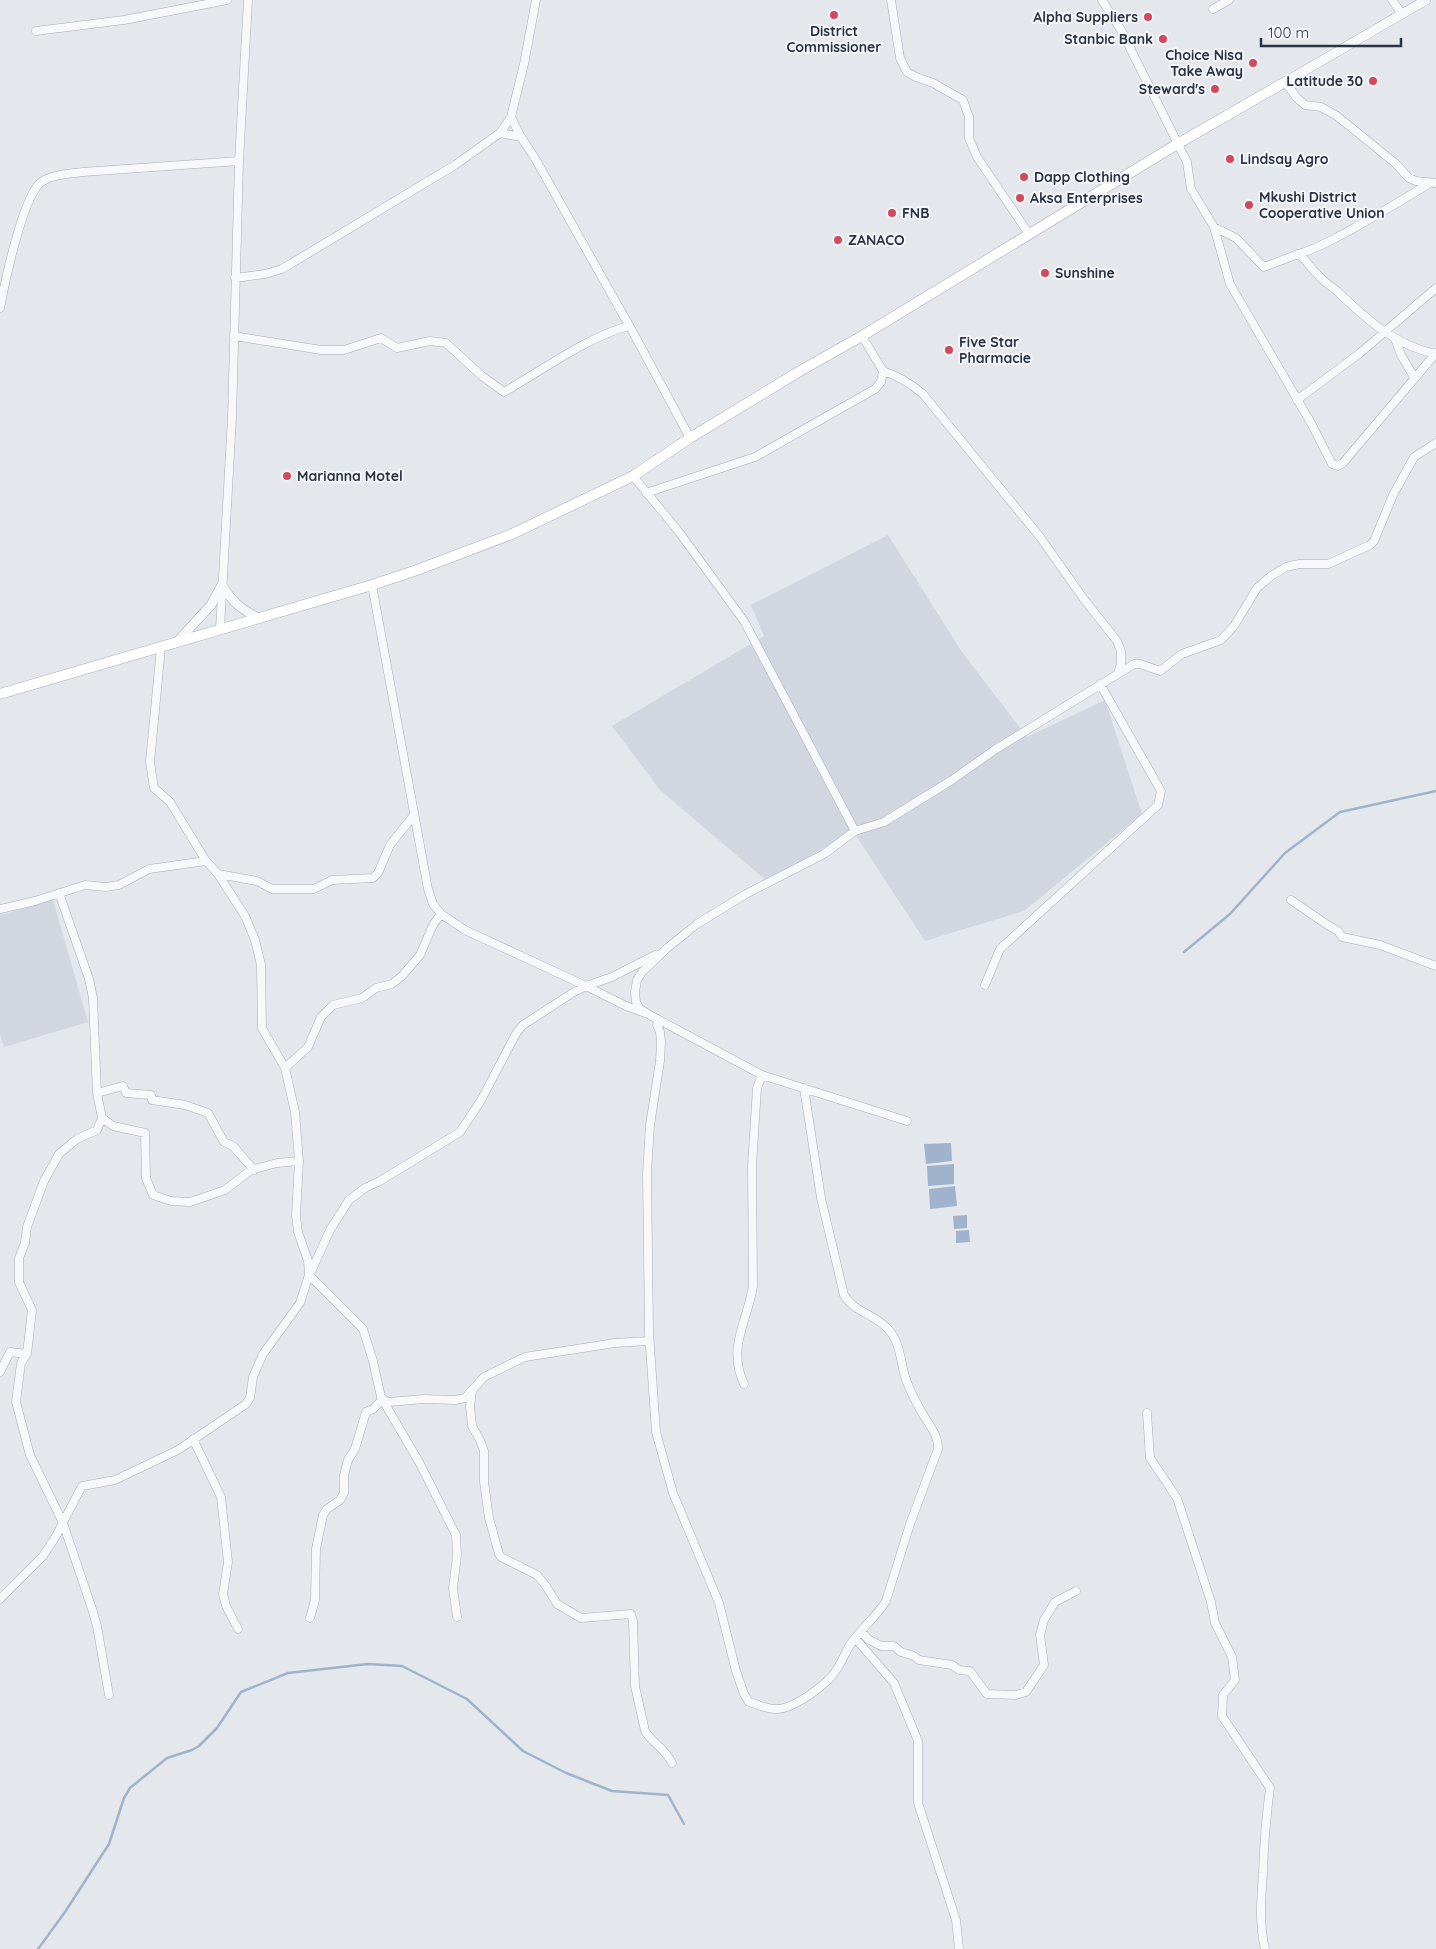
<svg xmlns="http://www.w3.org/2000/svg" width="1436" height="1949" font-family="Quicksand,sans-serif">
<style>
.built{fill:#d2d6de}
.water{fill:#9fb4cc}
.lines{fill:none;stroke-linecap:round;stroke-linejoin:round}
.stream{stroke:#9fb4cc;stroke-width:2.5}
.minor-casing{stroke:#a9aeb7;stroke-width:9}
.tertiary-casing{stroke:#a9aeb7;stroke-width:10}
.secondary-casing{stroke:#a9aeb7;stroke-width:11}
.minor{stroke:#f7f8fa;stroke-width:8}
.tertiary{stroke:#f7f8fa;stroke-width:9}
.secondary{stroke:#fff;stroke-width:10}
.poi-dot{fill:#d1495b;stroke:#f4f6f9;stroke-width:2}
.labels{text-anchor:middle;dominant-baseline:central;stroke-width:4;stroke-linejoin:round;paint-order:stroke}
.poi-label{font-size:14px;font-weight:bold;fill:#2b3445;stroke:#f4f6f9;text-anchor:start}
</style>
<rect width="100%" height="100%" fill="#e4e7ec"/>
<path class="built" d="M 888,535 L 962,652 L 1027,737 L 1105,700 L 1142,814 L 1024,911 L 925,941 L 853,831 L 767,881 L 660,790 L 612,726 L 764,636 L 751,605 Z
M 53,900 L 88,1022 L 4,1047 L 0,1034 L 0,915 Z"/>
<path class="water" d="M 951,1143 L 952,1161 L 926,1164 L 924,1144 Z
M 954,1164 L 954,1184 L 928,1186 L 927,1166 Z
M 955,1186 L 957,1206 L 930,1209 L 929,1189 Z
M 967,1215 L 967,1228 L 954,1229 L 953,1216 Z
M 969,1230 L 970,1242 L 956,1243 L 956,1231 Z"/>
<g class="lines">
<path class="stream" d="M 1184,952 L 1230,914 L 1285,853 L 1340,812 L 1436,791
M 38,1949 L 65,1912 L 109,1844 L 124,1798 L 130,1788 L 167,1758 L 192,1750 L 199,1746 L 217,1728 L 241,1692 L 288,1673 L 368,1664 L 402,1666 L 467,1699 L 523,1751 L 566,1773 L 612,1791 L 668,1795 L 684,1824"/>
<g class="minor-casing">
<path id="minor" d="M 891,0 L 900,58 L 907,72 L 916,77 L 933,83 L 963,100 L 969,117 L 969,138 L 977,157 L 1029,234
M 1102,0 L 1121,30 L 1187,162 L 1191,189 L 1214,227 L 1230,284 L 1311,423 L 1332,464 L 1338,466 L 1343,463 L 1436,353
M 1392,0 L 1402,14
M 1213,9 L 1229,0
M 36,31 L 124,20 L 227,0
M 1285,82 L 1297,98 L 1305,105 L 1321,107 L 1337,116 L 1395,163 L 1409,178 L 1416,181 L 1436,183
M 511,117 L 521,137 L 536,160 L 635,336 L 690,438
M 500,133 L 521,137
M 1214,227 L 1236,238 L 1264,267 L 1298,254 C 1307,260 1311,269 1319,276 C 1324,282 1331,286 1337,291 C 1366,319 1395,345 1435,354
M 1298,254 C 1315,250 1331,240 1347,232 C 1375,216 1403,200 1430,183
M 235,278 L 265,274 L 282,269 L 455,165 L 500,133 L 511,117 L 524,64 L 536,0
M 0,308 C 5,281 22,202 39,184 C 49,174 70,174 83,172 L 239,161
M 234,336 L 321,350 L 344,350 L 381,338 L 397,348 L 430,341 L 446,343 L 482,376 L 504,392 C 541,371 589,336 629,326
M 862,336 L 883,371 C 899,376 910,383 923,394 L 1040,537 L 1083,598 L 1117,641 L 1121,651 L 1121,664 L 1118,673
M 1395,339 L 1401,355 L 1414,377
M 1297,400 L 1360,353 L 1436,288
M 633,476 L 679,532 L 744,621 L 855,831
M 646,493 L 755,457 L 875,389 L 881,382 L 883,371
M 372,585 L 428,889 L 433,904 L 441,914 L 465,930 L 586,986 L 612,977 L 655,955
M 220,629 L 232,418 L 239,161 L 248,0
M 218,874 L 257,881 L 272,889 L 314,889 L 332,880 L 373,878 L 378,873 L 390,845 L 414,815
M 59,893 L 89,979 L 93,998 L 97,1093 L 102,1118 L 97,1130 L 77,1139 L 59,1154 L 44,1181 L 27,1227 L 25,1243 L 19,1258 L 19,1282 L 32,1310 L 27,1354 L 21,1363 L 16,1402 L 30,1455 L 63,1523 L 92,1609 L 97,1626 L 109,1695
M 1291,900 L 1326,924 L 1338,931 L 1342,937 L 1380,945 L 1436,966
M 0,909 L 35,901 L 85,885 L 106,887 L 119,885 L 149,869 L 206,861
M 985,985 L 1000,949 L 1158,805 L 1161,791 L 1100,684
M 648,1014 L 639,1008 L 636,1002 L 635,992 L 637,980 L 642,972 L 666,949 L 697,924 L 746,894 L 824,854 L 855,831 L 884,822 L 952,780 L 996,749 L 1134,664 L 1140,664 L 1160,671 L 1182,654 L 1221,640 L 1234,626 L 1257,588 L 1271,576 L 1286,567 L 1299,564 L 1328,564 L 1370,545 L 1374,541 L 1393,495 L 1414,457 L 1436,443
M 658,1021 L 657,1025 L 660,1032 L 661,1042 L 660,1061 L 650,1125 L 647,1173 L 649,1333 L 656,1432 L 673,1493 L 719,1603 L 736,1671 L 744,1694 L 749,1702 C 757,1704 766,1709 775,1709 C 793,1710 828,1684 837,1669 C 843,1660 846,1650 852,1642 C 863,1627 876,1617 886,1601 L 910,1524 L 938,1449 C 939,1435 928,1424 921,1411 C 915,1400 907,1386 904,1373 C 900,1356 899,1339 886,1327 C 872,1313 854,1312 844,1295 L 821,1198 L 804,1088
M 285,1068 L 308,1047 L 321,1017 L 333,1005 L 362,998 L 376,988 L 392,984 L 402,976 L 420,955 L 433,925 L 441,914
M 97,1093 L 123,1086 L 126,1093 L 151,1095 L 152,1100 L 185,1105 L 208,1113 L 224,1142 L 233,1146 L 254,1170
M 102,1118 L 113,1126 L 145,1133 L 146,1178 L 153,1195 L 171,1201 L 190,1202 L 225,1190 L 251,1170 L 277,1163 L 299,1161
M 310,1274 L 330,1230 L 349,1200 L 365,1188 L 380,1181 L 460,1132 L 480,1102 L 517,1032 L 523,1025 L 574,992 L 586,986 L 626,1006 L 648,1014 L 762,1075 L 907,1121
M 309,1275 L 363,1329 L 373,1361 L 381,1397 L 419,1462 L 456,1535 L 457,1555 L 453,1588 L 457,1617
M 0,1372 L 10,1352 L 27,1354
M 744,1384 C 727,1347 747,1323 753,1286 L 752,1166 L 757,1088 L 762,1075
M 472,1391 L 470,1406 L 472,1426 L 480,1440 L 484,1451 L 484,1482 L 489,1518 L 499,1554 L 501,1557 L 537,1575 L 546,1586 L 557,1604 L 581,1618 L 631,1614 L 633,1621 L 635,1686 L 645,1731 C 652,1743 665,1748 672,1763
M 383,1399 L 389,1402 L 424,1399 L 455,1400 L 465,1398 L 484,1377 L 525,1357 L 615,1343 L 649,1341
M 1147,1413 L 1150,1458 L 1177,1498 L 1211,1602 L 1215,1623 L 1232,1657 L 1235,1680 L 1223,1695 L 1222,1716 L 1270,1788 C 1266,1817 1264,1844 1263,1873 C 1261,1898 1259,1924 1265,1949
M 193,1439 L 221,1497 L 228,1562 L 223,1594 L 226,1606 L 238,1629
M 0,1599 L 43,1556 L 56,1536 L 82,1486 L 115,1480 L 178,1450 L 246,1404 L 250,1398 L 253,1377 L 263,1354 L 300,1303 L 309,1275 L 308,1261 L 298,1232 L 296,1216 L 299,1161 L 295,1112 L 285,1068 L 262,1028 L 261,965 L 255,940 L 245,916 L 218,874 L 206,861 L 170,802 L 154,788 L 150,762 L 161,647
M 310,1618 L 315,1600 L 316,1549 L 323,1515 L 327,1509 L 340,1500 L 344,1493 L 344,1475 L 348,1460 L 355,1449 L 366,1412 L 373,1409 L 383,1399
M 861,1631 L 868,1639 L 881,1646 L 894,1646 L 901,1652 L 914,1656 L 919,1660 L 952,1665 L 959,1670 L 970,1671 L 987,1694 L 1016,1695 L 1026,1692 L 1044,1665 L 1040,1635 L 1044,1620 L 1055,1602 L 1076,1591
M 855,1638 L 894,1683 L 918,1741 L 918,1803 L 956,1920 L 959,1949"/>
</g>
<g class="tertiary-casing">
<path id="tertiary" d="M 1285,82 L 1426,0
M 177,642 L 211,605 L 222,585 C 233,603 240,608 258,618"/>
</g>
<g class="secondary-casing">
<path id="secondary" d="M 0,694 L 372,585 L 417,570 L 512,534 L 633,476 L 690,438 L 800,371 L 862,336 L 1179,143 L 1285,82"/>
</g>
<use href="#minor" class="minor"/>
<use href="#tertiary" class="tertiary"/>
<use href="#secondary" class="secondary"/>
</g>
<g class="poi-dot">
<circle cx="834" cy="15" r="5"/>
<circle cx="1148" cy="17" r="5"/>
<circle cx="1163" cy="39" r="5"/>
<circle cx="1253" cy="63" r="5"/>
<circle cx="1373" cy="81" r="5"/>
<circle cx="1215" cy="89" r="5"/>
<circle cx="1230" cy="159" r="5"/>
<circle cx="1024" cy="177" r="5"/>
<circle cx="1020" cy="198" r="5"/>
<circle cx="1249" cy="205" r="5"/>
<circle cx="892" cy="213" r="5"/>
<circle cx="838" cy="240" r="5"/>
<circle cx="1045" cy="273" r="5"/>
<circle cx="949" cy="350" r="5"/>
<circle cx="287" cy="476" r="5"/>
</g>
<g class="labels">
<g class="poi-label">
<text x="1138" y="17" text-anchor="end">Alpha Suppliers</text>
<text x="834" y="31" text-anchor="middle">District<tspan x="834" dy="16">Commissioner</tspan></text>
<text x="1153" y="39" text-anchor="end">Stanbic Bank</text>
<text x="1243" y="55" text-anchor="end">Choice Nisa<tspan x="1243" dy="16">Take Away</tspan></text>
<text x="1363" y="81" text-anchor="end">Latitude 30</text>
<text x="1205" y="89" text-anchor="end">Steward's</text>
<text x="1240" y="159">Lindsay Agro</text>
<text x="1034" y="177">Dapp Clothing</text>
<text x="1259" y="197">Mkushi District<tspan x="1259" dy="16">Cooperative Union</tspan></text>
<text x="1030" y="198">Aksa Enterprises</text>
<text x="902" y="213">FNB</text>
<text x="848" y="240">ZANACO</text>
<text x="1055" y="273">Sunshine</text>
<text x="959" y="342">Five Star<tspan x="959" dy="16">Pharmacie</tspan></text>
<text x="297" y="476">Marianna Motel</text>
</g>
</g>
<path d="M1261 38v8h140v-8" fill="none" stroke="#2b3445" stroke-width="2.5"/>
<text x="1268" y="38" font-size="15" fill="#2b3445" stroke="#f4f6f9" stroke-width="4" paint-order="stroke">100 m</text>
</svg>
